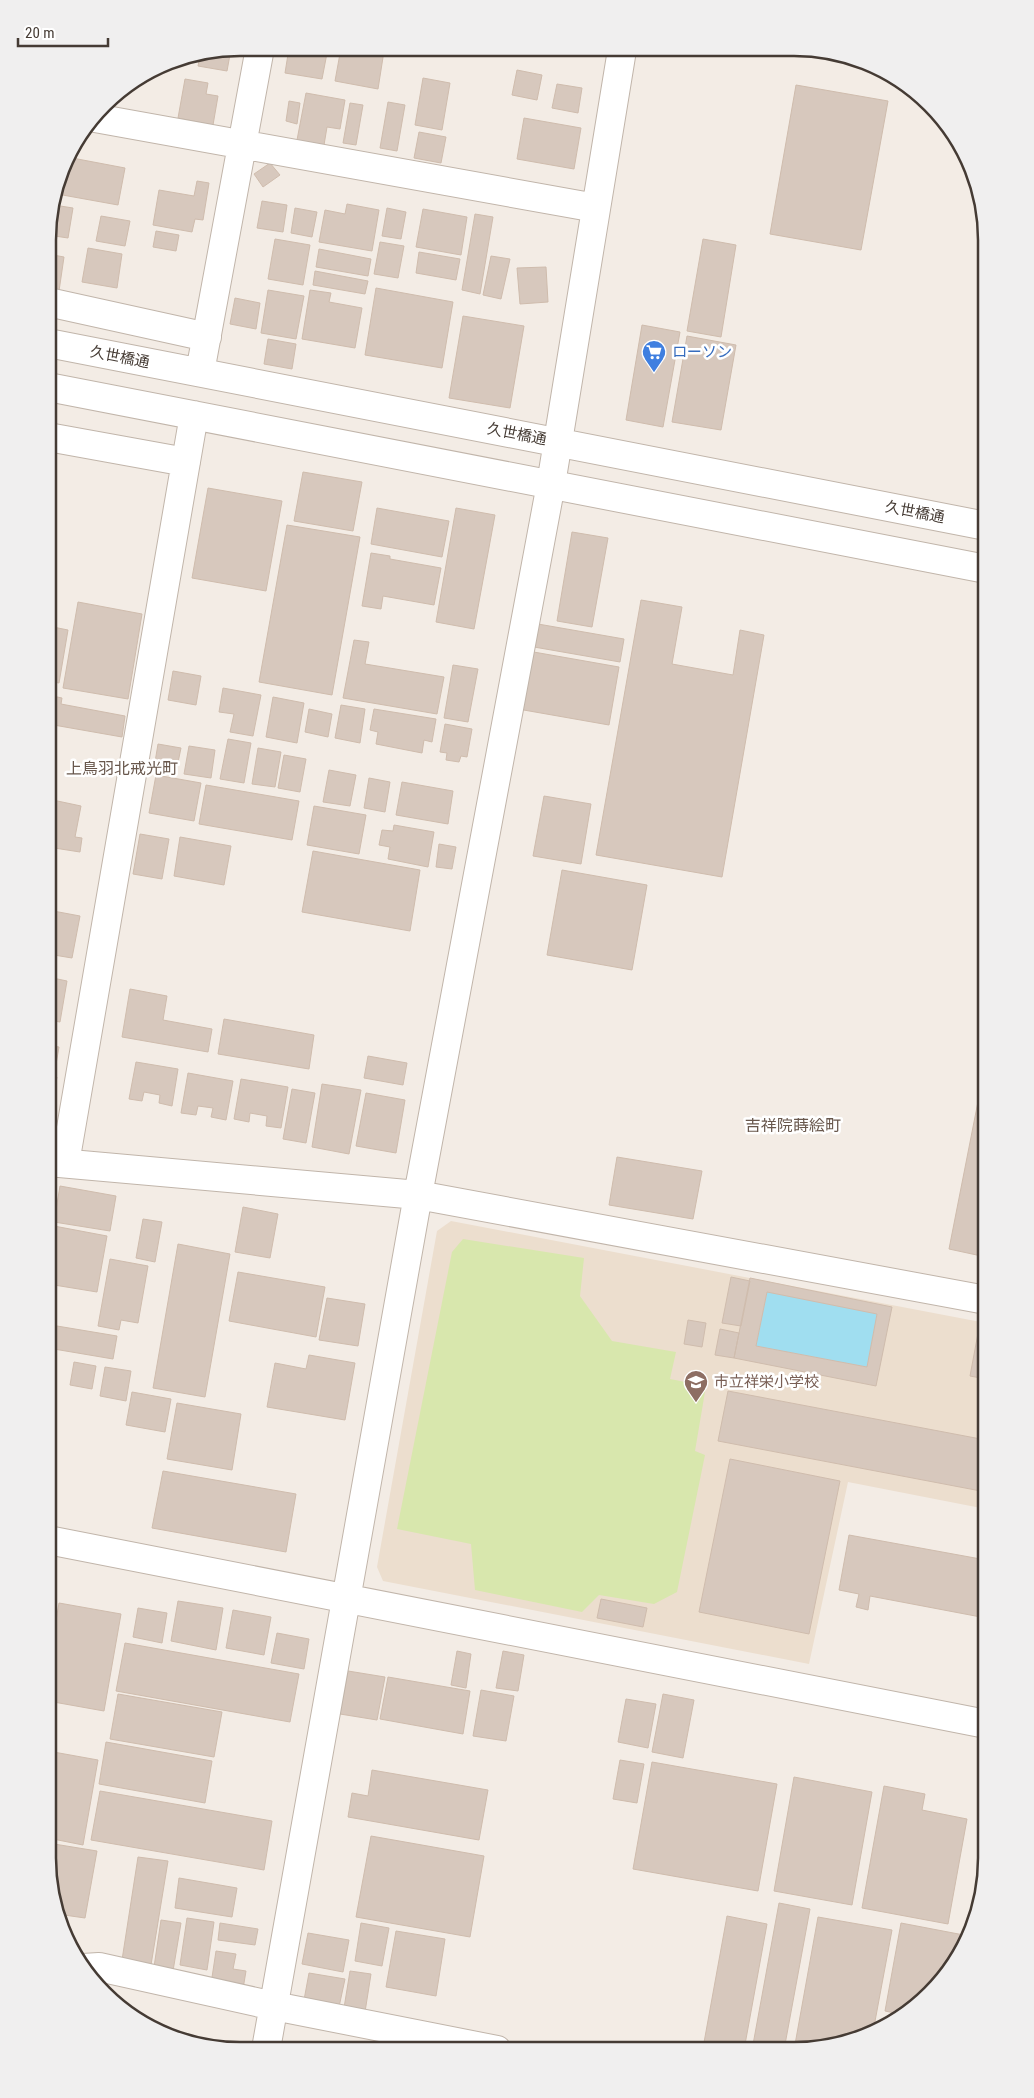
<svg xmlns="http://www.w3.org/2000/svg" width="1034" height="2098" font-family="'Roboto Condensed','Noto Sans JP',sans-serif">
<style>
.education{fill:#ecdece}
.green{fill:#d8e7ad}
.water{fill:#a0def0}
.building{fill:#d7c8bd;stroke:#cfbcad;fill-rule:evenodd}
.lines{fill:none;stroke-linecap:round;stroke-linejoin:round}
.minor-casing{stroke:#c1b5aa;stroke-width:30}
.minor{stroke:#fff;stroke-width:28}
.labels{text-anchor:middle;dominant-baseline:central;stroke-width:5;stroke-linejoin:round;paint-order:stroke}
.shop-label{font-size:15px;fill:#366cbe;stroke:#fff;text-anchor:start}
.street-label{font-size:15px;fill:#453b34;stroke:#fff}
.education-label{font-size:15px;fill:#785e54;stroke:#fff;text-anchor:start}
.neighbourhood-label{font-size:16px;fill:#68574c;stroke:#fff}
.rim{fill:none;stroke:#453b34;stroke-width:2.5}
</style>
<rect width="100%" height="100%" fill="#f3ece5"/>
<path class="education" d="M 451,1221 L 986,1323 L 986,1509 L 848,1482 L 809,1664 L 383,1581 L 377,1567 L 437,1231 Z"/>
<path class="green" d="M 463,1239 L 584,1258 L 580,1296 L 612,1341 L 676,1352 L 670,1379 L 706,1386 L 695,1451 L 705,1455 L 677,1592 L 654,1604 L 599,1595 L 582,1612 L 475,1590 L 471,1544 L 397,1529 L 452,1252 Z"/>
<path class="water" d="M 767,1292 L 877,1314 L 867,1367 L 756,1346 Z"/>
<path class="building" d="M 289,48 L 328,48 L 322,79 L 285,73 Z
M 341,48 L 368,48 L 384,51 L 378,89 L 335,81 Z
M 231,49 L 227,71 L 198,66 L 200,56 Z
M 511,49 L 534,49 L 534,53 Z
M 517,70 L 542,75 L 537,100 L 512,95 Z
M 423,78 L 450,83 L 442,130 L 415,125 Z
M 185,79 L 208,83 L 206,94 L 218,96 L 213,125 L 178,118 Z
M 557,84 L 582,88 L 578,113 L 552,108 Z
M 796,85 L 888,101 L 861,250 L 770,234 Z
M 306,93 L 345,100 L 340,129 L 327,127 L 324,145 L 297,140 Z
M 289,101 L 300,103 L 297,124 L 286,121 Z
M 388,102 L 405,105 L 397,151 L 380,148 Z
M 350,103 L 363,105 L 356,145 L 343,143 Z
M 524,118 L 581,128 L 574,169 L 517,159 Z
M 419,132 L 446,137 L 441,163 L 414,158 Z
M 67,157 L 125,168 L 118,205 L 57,194 Z
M 270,163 L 280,175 L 263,187 L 254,174 Z
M 197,181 L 209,183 L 203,220 L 195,219 L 192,232 L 153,225 L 159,190 L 194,196 Z
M 262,201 L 287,205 L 283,232 L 257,228 Z
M 347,204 L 379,210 L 372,251 L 319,242 L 325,210 L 345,214 Z
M 54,205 L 73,208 L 68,238 L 48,235 L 48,228 Z
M 295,208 L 317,212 L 312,237 L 291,233 Z
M 387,208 L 406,212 L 401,239 L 382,236 Z
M 423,209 L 467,217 L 461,255 L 416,247 Z
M 475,214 L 493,217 L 480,294 L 462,290 Z
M 101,216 L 130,221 L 125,246 L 96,241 Z
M 156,231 L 179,235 L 176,251 L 153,247 Z
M 275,239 L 310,245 L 303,285 L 268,279 Z
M 703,239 L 736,245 L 721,337 L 687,331 Z
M 380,242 L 404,246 L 398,278 L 374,274 Z
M 88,248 L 122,254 L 117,288 L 82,282 Z
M 319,249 L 371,259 L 368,276 L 316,267 Z
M 419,252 L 460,259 L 456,280 L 416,273 Z
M 48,254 L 64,257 L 59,291 L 48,289 Z
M 491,256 L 510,259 L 501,299 L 483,295 Z
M 546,267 L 548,302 L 520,304 L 517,268 Z
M 315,271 L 368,281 L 365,294 L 313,285 Z
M 376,288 L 453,302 L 442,368 L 365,355 Z
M 268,290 L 304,296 L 296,339 L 261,333 Z
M 310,290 L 331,293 L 329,302 L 362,308 L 355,348 L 302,339 Z
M 235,298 L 260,303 L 256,329 L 230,324 Z
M 463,316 L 524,326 L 510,408 L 449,398 Z
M 642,325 L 680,332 L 663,427 L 626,420 Z
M 687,336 L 736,345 L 721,430 L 672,422 Z
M 268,339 L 296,344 L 292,369 L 264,364 Z
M 303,472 L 362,482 L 353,531 L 294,521 Z
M 208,488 L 282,501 L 266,591 L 192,578 Z
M 377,508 L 449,521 L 442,557 L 371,544 Z
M 456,508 L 495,515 L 474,629 L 436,622 Z
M 287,525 L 360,537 L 332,695 L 259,682 Z
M 572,532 L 608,538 L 592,627 L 557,621 Z
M 371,553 L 390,556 L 390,559 L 441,568 L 434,605 L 383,596 L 381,609 L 362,606 Z
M 641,600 L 682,607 L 672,664 L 733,675 L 740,630 L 764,635 L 722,877 L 596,855 Z
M 78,602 L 142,614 L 128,699 L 63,688 Z
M 538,624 L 624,639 L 620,662 L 534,647 Z
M 48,626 L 68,630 L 59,683 L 48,681 Z
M 354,640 L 369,642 L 365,664 L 444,677 L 437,714 L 343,698 Z
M 528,651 L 619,667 L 609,725 L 518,709 Z
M 453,665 L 478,669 L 468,722 L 444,718 Z
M 173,671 L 201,676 L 196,705 L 168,700 Z
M 223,688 L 261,695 L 253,736 L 230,732 L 234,714 L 219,712 Z
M 48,695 L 62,698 L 61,704 L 125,716 L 122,737 L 48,724 Z
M 273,697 L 304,703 L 297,743 L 266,737 Z
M 341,705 L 365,709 L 360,743 L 335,738 Z
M 309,709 L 332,714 L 328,737 L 305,732 Z
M 374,709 L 436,719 L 432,742 L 424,740 L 422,753 L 376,744 L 378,732 L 370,730 Z
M 445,724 L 472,729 L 467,757 L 461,756 L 459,762 L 446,760 L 447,753 L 440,752 Z
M 228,739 L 251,743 L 244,783 L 220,779 Z
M 158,744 L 181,748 L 176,772 L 154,768 Z
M 189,746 L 215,750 L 211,778 L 184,774 Z
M 258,748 L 281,752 L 275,787 L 252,784 Z
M 284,755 L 306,759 L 300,792 L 278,788 Z
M 329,770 L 356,775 L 350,806 L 323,802 Z
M 156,775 L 201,783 L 194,821 L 149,813 Z
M 369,778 L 390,782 L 385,812 L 364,808 Z
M 402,782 L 453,791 L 448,824 L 396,815 Z
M 206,785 L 299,801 L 292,840 L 199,824 Z
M 544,796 L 591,804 L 581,864 L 533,856 Z
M 48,799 L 81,806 L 75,837 L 82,838 L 80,852 L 48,847 Z
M 314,806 L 366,815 L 359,854 L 307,845 Z
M 394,825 L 434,832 L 428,867 L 388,859 L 390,847 L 379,845 L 382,830 L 393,831 Z
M 140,834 L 169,839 L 162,879 L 133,874 Z
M 180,837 L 231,846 L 224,885 L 174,876 Z
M 439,844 L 456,847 L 452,869 L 436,867 Z
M 313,851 L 420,870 L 410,931 L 302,912 Z
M 562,870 L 647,885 L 632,970 L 547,955 Z
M 48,910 L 80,916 L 72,958 L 48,954 Z
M 48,977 L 67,981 L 60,1022 L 48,1020 Z
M 130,989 L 167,996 L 163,1020 L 212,1029 L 208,1052 L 122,1037 Z
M 224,1019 L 314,1035 L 309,1069 L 218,1054 Z
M 48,1045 L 59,1047 L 55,1070 L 48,1069 Z
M 368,1056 L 407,1063 L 403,1085 L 364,1078 Z
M 986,1061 L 986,1257 L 949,1249 Z
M 136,1062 L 178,1069 L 172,1106 L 159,1103 L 160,1095 L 144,1092 L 142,1101 L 129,1099 Z
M 188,1073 L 233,1081 L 226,1120 L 211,1117 L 213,1108 L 198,1106 L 196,1115 L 181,1113 Z
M 48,1075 L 57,1077 L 52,1104 L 48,1103 Z
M 241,1079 L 288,1087 L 281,1128 L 266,1126 L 267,1116 L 250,1113 L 249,1122 L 234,1119 Z
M 322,1084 L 361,1090 L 349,1154 L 312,1147 Z
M 292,1089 L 315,1093 L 306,1143 L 283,1139 Z
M 366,1093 L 405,1100 L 396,1153 L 356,1146 Z
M 617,1157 L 702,1171 L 693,1219 L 609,1205 Z
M 60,1186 L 116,1196 L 110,1231 L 54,1222 Z
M 243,1207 L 278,1214 L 270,1258 L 235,1252 Z
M 143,1219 L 162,1222 L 155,1262 L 136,1258 Z
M 54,1226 L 107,1236 L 97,1292 L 48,1284 L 48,1259 Z
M 178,1244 L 230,1254 L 205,1397 L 153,1388 Z
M 110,1259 L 148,1266 L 138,1323 L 121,1320 L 119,1330 L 98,1326 Z
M 238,1272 L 325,1287 L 316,1337 L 229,1321 Z
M 731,1277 L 750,1281 L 741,1326 L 722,1323 Z
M 750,1278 L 892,1307 L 876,1386 L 734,1358 ZM 767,1292 L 877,1314 L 867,1367 L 756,1346 Z
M 327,1298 L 365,1304 L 358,1346 L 319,1340 Z
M 688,1320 L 706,1323 L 702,1347 L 684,1344 Z
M 51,1325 L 117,1336 L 113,1359 L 48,1348 Z
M 979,1328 L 986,1329 L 986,1379 L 970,1376 Z
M 720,1329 L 739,1333 L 734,1358 L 715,1355 Z
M 309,1355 L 355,1363 L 345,1420 L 267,1407 L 275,1363 L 306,1369 Z
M 74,1362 L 96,1366 L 92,1389 L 70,1385 Z
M 105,1367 L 131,1371 L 126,1401 L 100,1396 Z
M 728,1391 L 986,1440 L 986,1492 L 718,1441 Z
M 132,1392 L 171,1399 L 165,1432 L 126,1425 Z
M 177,1403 L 241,1414 L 232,1470 L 167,1459 Z
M 730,1459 L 840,1481 L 809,1634 L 699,1612 Z
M 163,1471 L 296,1494 L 286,1552 L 152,1528 Z
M 849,1535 L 986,1560 L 986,1618 L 870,1596 L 868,1610 L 856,1607 L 859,1594 L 839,1590 Z
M 601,1599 L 647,1608 L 643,1627 L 597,1618 Z
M 178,1601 L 223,1608 L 216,1650 L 171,1641 Z
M 59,1603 L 121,1614 L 104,1711 L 48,1701 L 48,1668 Z
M 138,1608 L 167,1613 L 162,1643 L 133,1637 Z
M 233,1610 L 271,1617 L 264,1655 L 226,1648 Z
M 277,1633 L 309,1639 L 304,1669 L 271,1663 Z
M 125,1643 L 299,1674 L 290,1722 L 116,1691 Z
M 457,1651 L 471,1654 L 466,1688 L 451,1685 Z
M 503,1651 L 524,1655 L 518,1691 L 496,1688 Z
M 348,1671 L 385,1677 L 377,1720 L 340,1714 Z
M 388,1677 L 470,1691 L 463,1734 L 380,1719 Z
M 481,1690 L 514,1696 L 506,1741 L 473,1736 Z
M 118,1694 L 222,1712 L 214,1757 L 110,1739 Z
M 663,1694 L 694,1700 L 683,1758 L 652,1752 Z
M 626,1699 L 656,1704 L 648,1748 L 618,1742 Z
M 106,1742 L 212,1761 L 205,1803 L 99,1784 Z
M 48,1751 L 98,1760 L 83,1845 L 48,1838 Z
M 620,1760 L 644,1764 L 637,1803 L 613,1799 Z
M 652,1762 L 777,1784 L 758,1891 L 633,1869 Z
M 372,1770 L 488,1790 L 479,1840 L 348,1817 L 352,1793 L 368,1796 Z
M 794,1777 L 872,1792 L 852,1905 L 774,1891 Z
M 884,1786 L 925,1794 L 922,1810 L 967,1819 L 948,1924 L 862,1908 Z
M 100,1791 L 272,1821 L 264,1870 L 91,1840 Z
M 371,1836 L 484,1856 L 470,1937 L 356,1917 Z
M 48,1843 L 97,1851 L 85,1918 L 57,1914 L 48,1857 Z
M 138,1857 L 168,1861 L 151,1965 L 122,1960 Z
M 179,1878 L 237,1888 L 232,1917 L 175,1908 Z
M 779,1903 L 810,1909 L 784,2050 L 752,2050 Z
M 727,1916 L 767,1924 L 744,2050 L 715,2050 L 703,2048 Z
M 818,1917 L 892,1930 L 873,2032 L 855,2040 L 794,2050 Z
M 187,1918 L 214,1922 L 207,1970 L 180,1965 Z
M 161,1920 L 181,1923 L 173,1971 L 154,1967 Z
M 220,1923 L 258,1929 L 255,1945 L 218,1940 Z
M 361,1923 L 389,1928 L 382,1966 L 355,1961 Z
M 901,1923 L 969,1936 L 946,1975 L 904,2015 L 885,2011 Z
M 396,1931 L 445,1939 L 436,1996 L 386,1987 Z
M 308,1933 L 349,1940 L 343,1972 L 302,1964 Z
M 216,1951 L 236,1954 L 233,1969 L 246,1971 L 243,1989 L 211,1984 Z
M 350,1971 L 371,1974 L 365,2012 L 344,2008 Z
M 309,1973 L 345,1979 L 339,2007 L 304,2000 Z
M 190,2039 L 236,2047 L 236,2049 L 215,2049 L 189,2041 Z"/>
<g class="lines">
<g class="minor-casing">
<path id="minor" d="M 95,118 L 596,208
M 48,302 L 207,337
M 48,343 L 986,526
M 200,372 L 260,48
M 48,387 L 986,569
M 48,437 L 186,462
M 48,1162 L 418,1195 L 986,1300
M 65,1163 L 194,415
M 48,1540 L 986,1724
M 83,1968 L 99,1967 L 274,2006 L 497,2050
M 266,2049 L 418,1195 L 551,484 L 622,50"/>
</g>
<use href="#minor" class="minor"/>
</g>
<defs>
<g id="supermarket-pin" transform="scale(1.25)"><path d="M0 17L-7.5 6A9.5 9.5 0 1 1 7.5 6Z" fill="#3f7fe0" stroke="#fff"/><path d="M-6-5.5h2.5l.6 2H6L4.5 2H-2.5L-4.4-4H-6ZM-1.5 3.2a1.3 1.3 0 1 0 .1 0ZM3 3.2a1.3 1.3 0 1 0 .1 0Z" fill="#fff"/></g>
<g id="school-pin" transform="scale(1.25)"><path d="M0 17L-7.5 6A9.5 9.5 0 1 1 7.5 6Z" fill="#8d6e63" stroke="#fff"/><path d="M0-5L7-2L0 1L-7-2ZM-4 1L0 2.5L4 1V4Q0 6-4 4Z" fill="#fff"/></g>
</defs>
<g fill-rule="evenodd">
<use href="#supermarket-pin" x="654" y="352"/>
<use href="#school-pin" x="696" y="1382"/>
</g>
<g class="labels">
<g class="shop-label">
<text x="672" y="352">ローソン</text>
</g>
<g class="street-label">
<text transform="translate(120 357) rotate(11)">久世橋通</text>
<text transform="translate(517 434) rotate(11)">久世橋通</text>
<text transform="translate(915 512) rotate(11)">久世橋通</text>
</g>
<g class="education-label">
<text x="714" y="1382">市立祥栄小学校</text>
</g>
<g class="neighbourhood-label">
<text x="122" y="768">上鳥羽北戒光町</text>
<text x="793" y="1125">吉祥院蒔絵町</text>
</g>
</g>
<path d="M0 0H1034V2098H0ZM240 56H794A184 184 0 0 1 978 240V1858A184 184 0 0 1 794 2042H240A184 184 0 0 1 56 1858V240A184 184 0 0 1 240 56Z" fill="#f0efef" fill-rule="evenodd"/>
<path class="rim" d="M240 56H794A184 184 0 0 1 978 240V1858A184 184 0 0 1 794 2042H240A184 184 0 0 1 56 1858V240A184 184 0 0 1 240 56Z"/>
<path d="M18 38v8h90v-8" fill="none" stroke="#453b34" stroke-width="2.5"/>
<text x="25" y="38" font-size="15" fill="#453b34" stroke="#ffffff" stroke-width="4" paint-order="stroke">20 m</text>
</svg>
